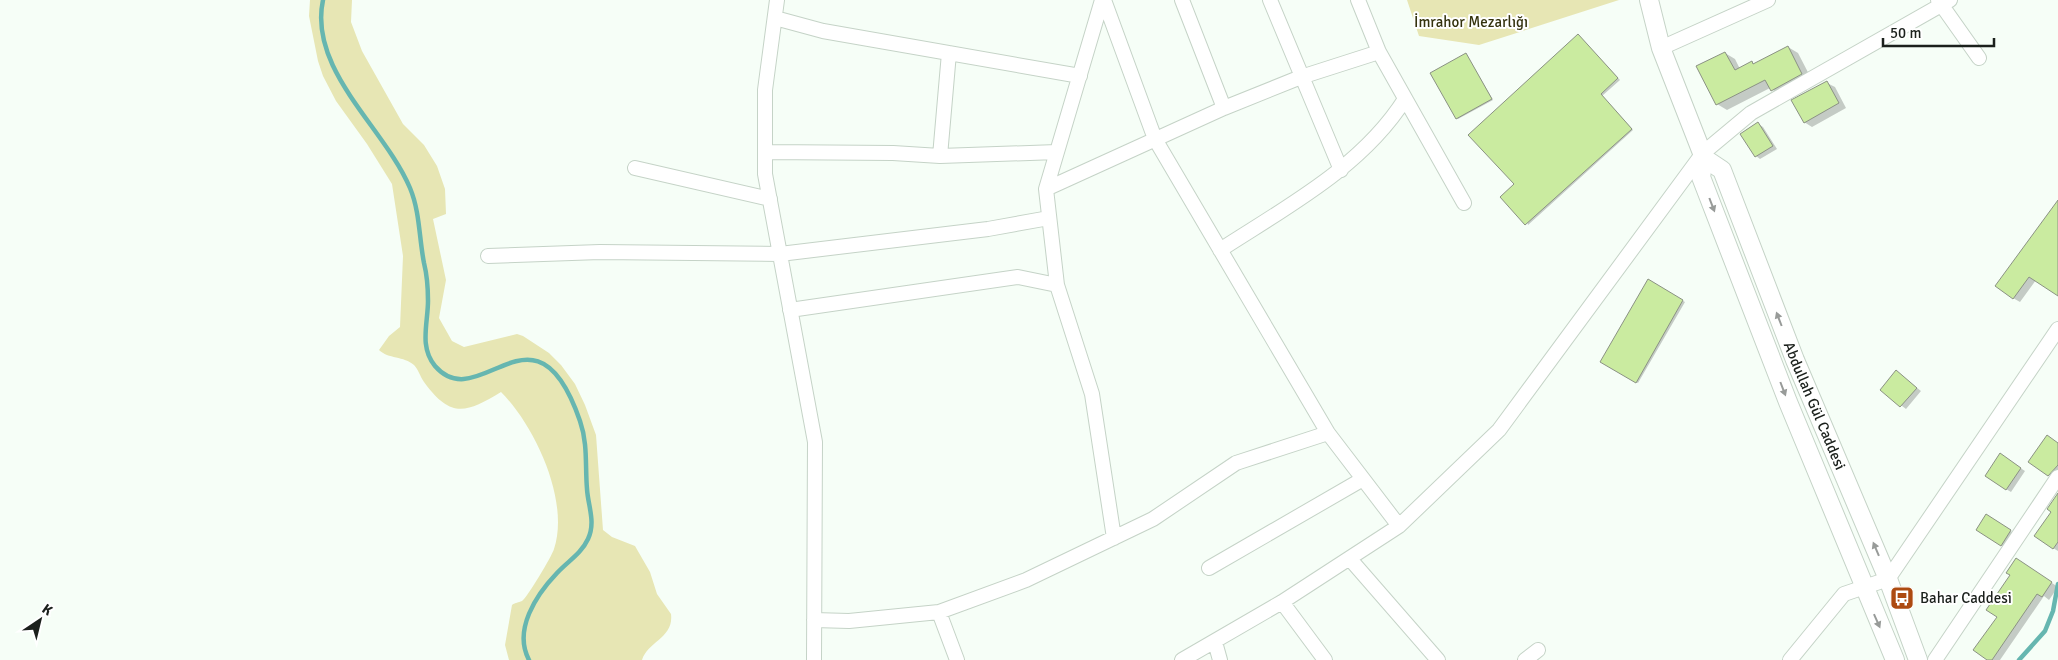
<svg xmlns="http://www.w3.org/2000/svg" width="2058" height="660" font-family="Signika,sans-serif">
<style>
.green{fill:#e7e6b4}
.shadow{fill:#0003}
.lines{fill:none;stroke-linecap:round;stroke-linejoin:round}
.stream{stroke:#66b6b0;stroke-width:4.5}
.building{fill:#caeba0;stroke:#8b9284}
.minor-casing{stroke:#c5d3c7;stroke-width:16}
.tertiary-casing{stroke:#c5d3c7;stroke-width:20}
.minor{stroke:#fff;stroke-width:14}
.tertiary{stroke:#fff;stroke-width:18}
.oneway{fill:#989b99}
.labels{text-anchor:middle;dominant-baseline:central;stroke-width:4;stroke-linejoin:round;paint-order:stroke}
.park-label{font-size:15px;fill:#34320e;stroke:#fff}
.street-label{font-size:15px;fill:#1b201c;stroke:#fff}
.poi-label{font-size:15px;fill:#1b201c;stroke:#fff;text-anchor:start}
</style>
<rect width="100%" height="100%" fill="#f6fef7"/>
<path class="green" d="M 310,0 L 352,0 L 351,22 L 362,51 L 403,124 L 424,145 L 437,166 L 445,189 L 446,214 L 433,219 L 446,280 L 439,318 L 452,341 L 464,347 L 517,334 L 523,336 L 549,353 L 561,365 L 575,384 L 585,405 L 596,435 L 603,530 L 612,537 L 635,546 L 650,572 L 657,594 L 671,614 C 674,638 648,641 642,660 L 509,660 L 505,645 L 512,605 C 516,602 518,603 522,601 C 527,598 552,556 554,549 C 570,501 535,426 501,392 C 466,413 451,419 424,382 C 420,376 418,369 414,365 C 404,356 388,359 379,350 L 389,336 L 400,327 L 403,256 L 392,184 L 367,144 L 336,101 L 323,76 L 318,61 L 309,16 Z
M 1407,0 L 1619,0 L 1479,45 L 1419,36 Z"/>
<path class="shadow" d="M 1580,37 L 1620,80 L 1602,96 L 1633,130 L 1528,225 L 1516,184 Z
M 1788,47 L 1798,53 L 1812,80 L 1782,96 L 1770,88 L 1727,110 L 1717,104 L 1725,53 L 1735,59 L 1740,69 L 1752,63 L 1755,64 Z
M 1466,54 L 1493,100 L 1458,119 L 1456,118 Z
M 1827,83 L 1835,87 L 1846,108 L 1812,127 L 1804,122 Z
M 1758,124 L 1763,127 L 1777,149 L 1760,159 L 1756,156 Z
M 2058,202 L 2058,295 L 2036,280 L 2020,302 L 2013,298 Z
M 1648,281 L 1685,302 L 1638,383 L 1602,362 Z
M 1897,372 L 1921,391 L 1906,409 L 1881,390 Z
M 2058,444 L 2058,472 L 2054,477 L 2049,475 Z
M 2005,458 L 2025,471 L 2011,492 L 2006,489 Z
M 2058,497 L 2058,551 L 2053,548 L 2053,512 Z
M 1987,515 L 2015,534 L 2006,548 L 2001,545 Z
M 2022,563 L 2058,587 L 2049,600 L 2044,596 L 2000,660 L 1989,660 L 1999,617 Z"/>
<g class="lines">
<path class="stream" d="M 323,0 C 308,70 385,128 410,188 C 420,212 419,238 424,263 C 427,275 428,288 428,301 C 428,323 419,347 435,366 C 480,418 535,290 580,421 C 588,444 585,466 587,489 C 588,506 596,522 588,539 C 581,554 568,561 557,573 C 536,595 513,630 529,660
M 2019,660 L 2045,631 L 2053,611 L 2058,584"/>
</g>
<path class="building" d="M 1578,34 L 1618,78 L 1601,94 L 1632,129 L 1525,225 L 1500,197 L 1514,184 L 1468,135 Z
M 1788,46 L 1802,74 L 1771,91 L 1765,80 L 1716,105 L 1696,66 L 1725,52 L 1735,70 L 1752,61 L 1753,64 Z
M 1466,53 L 1492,99 L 1456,119 L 1430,73 Z
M 1827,81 L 1839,103 L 1804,123 L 1791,100 Z
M 1758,122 L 1773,146 L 1755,157 L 1740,134 Z
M 2058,200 L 2058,296 L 2029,277 L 2013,299 L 1995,286 Z
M 1648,279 L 1683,300 L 1636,383 L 1600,362 Z
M 1896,370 L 1917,388 L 1900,407 L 1880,390 Z
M 2047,435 L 2058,443 L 2058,465 L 2048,476 L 2028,462 Z
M 2000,453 L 2021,468 L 2006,490 L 1985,476 Z
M 2058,493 L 2058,542 L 2053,549 L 2034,536 L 2051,512 L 2047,509 Z
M 1986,514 L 2011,530 L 2001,546 L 1976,530 Z
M 2016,558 L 2052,582 L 2042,597 L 2037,594 L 1992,660 L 1987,660 L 1973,650 L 1997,617 L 1986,610 L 2010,575 L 2006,573 Z"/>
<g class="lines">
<g class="minor-casing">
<path id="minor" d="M 777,0 L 765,90 L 765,174 L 815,442 L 814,660
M 1102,0 L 1046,189 L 1057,285 L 1092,394 L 1114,538
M 1104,0 L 1155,139 L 1328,433 L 1399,526
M 1182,0 L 1224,108
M 1270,0 L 1341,170
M 1358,0 L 1379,52 L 1464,203
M 1938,0 L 1979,58
M 775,18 L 823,31 L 1080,76
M 1661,48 L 1768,0
M 765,152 L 893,153 L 940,156 L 1057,152
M 940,156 L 949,53
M 635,168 L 770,199
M 1046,189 L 1224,108 L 1301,77 L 1379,52
M 1220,250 C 1286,207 1362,167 1405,99
M 488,256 L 600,252 L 780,254 L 988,229 L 1049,218
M 790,310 L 1018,277 L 1057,285
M 1350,559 L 1438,660
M 1209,568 L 1363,479
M 1282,602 L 1325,660
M 939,612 L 957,660
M 814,620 L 849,621 L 939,612 L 1026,580 L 1153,519 L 1236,463 L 1328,433
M 1215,642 L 1220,660
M 1182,660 L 1282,602 L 1399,526 L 1499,430 L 1703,153 L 1751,113 L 1950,0
M 1525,660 L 1538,650
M 1790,660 L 1844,594 L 1888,579 L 2058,329
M 1935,660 L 2058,477"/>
</g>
<g class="tertiary-casing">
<g id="tertiary">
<path d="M 1649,0 L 1661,48 L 1704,158 L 1701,177 L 1788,402 L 1895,660"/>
<path id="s1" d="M 1704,158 L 1722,170 L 1795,360 L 1888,579 L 1918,660"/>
</g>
</g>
<use href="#minor" class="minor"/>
<use href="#tertiary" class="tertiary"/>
</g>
<defs><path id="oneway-solid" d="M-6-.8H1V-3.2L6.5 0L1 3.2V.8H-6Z" transform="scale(1.25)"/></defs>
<g class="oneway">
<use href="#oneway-solid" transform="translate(1712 205) rotate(69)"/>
<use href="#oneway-solid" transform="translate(1779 319) rotate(-111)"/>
<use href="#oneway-solid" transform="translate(1783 389) rotate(69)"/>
<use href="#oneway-solid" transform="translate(1876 549) rotate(-113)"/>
<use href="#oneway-solid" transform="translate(1877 621) rotate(66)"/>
</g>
<defs>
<g id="bus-square" transform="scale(1.25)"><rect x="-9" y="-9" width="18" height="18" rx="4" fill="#ad4a11" stroke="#fff"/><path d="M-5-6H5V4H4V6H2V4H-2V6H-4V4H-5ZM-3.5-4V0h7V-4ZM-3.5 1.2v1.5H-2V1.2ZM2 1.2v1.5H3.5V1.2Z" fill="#fff"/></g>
</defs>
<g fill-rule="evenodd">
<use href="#bus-square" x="1902" y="598"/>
</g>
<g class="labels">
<g class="park-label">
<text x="1471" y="22">İmrahor Mezarlığı</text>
</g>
<g class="street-label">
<text stroke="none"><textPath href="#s1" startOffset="275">Abdullah Gül Caddesi</textPath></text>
</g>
<g class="poi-label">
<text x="1920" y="598">Bahar Caddesi</text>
</g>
</g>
<g transform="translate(40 620) rotate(35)" stroke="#ffffff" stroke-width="4" paint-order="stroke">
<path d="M0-4L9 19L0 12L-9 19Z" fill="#1b201c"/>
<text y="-8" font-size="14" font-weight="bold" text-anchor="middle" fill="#1b201c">K</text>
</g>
<path d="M1883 38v8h111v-8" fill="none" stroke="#1b201c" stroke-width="2.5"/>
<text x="1890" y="38" font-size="15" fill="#1b201c" stroke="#ffffff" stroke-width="4" paint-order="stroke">50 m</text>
</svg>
